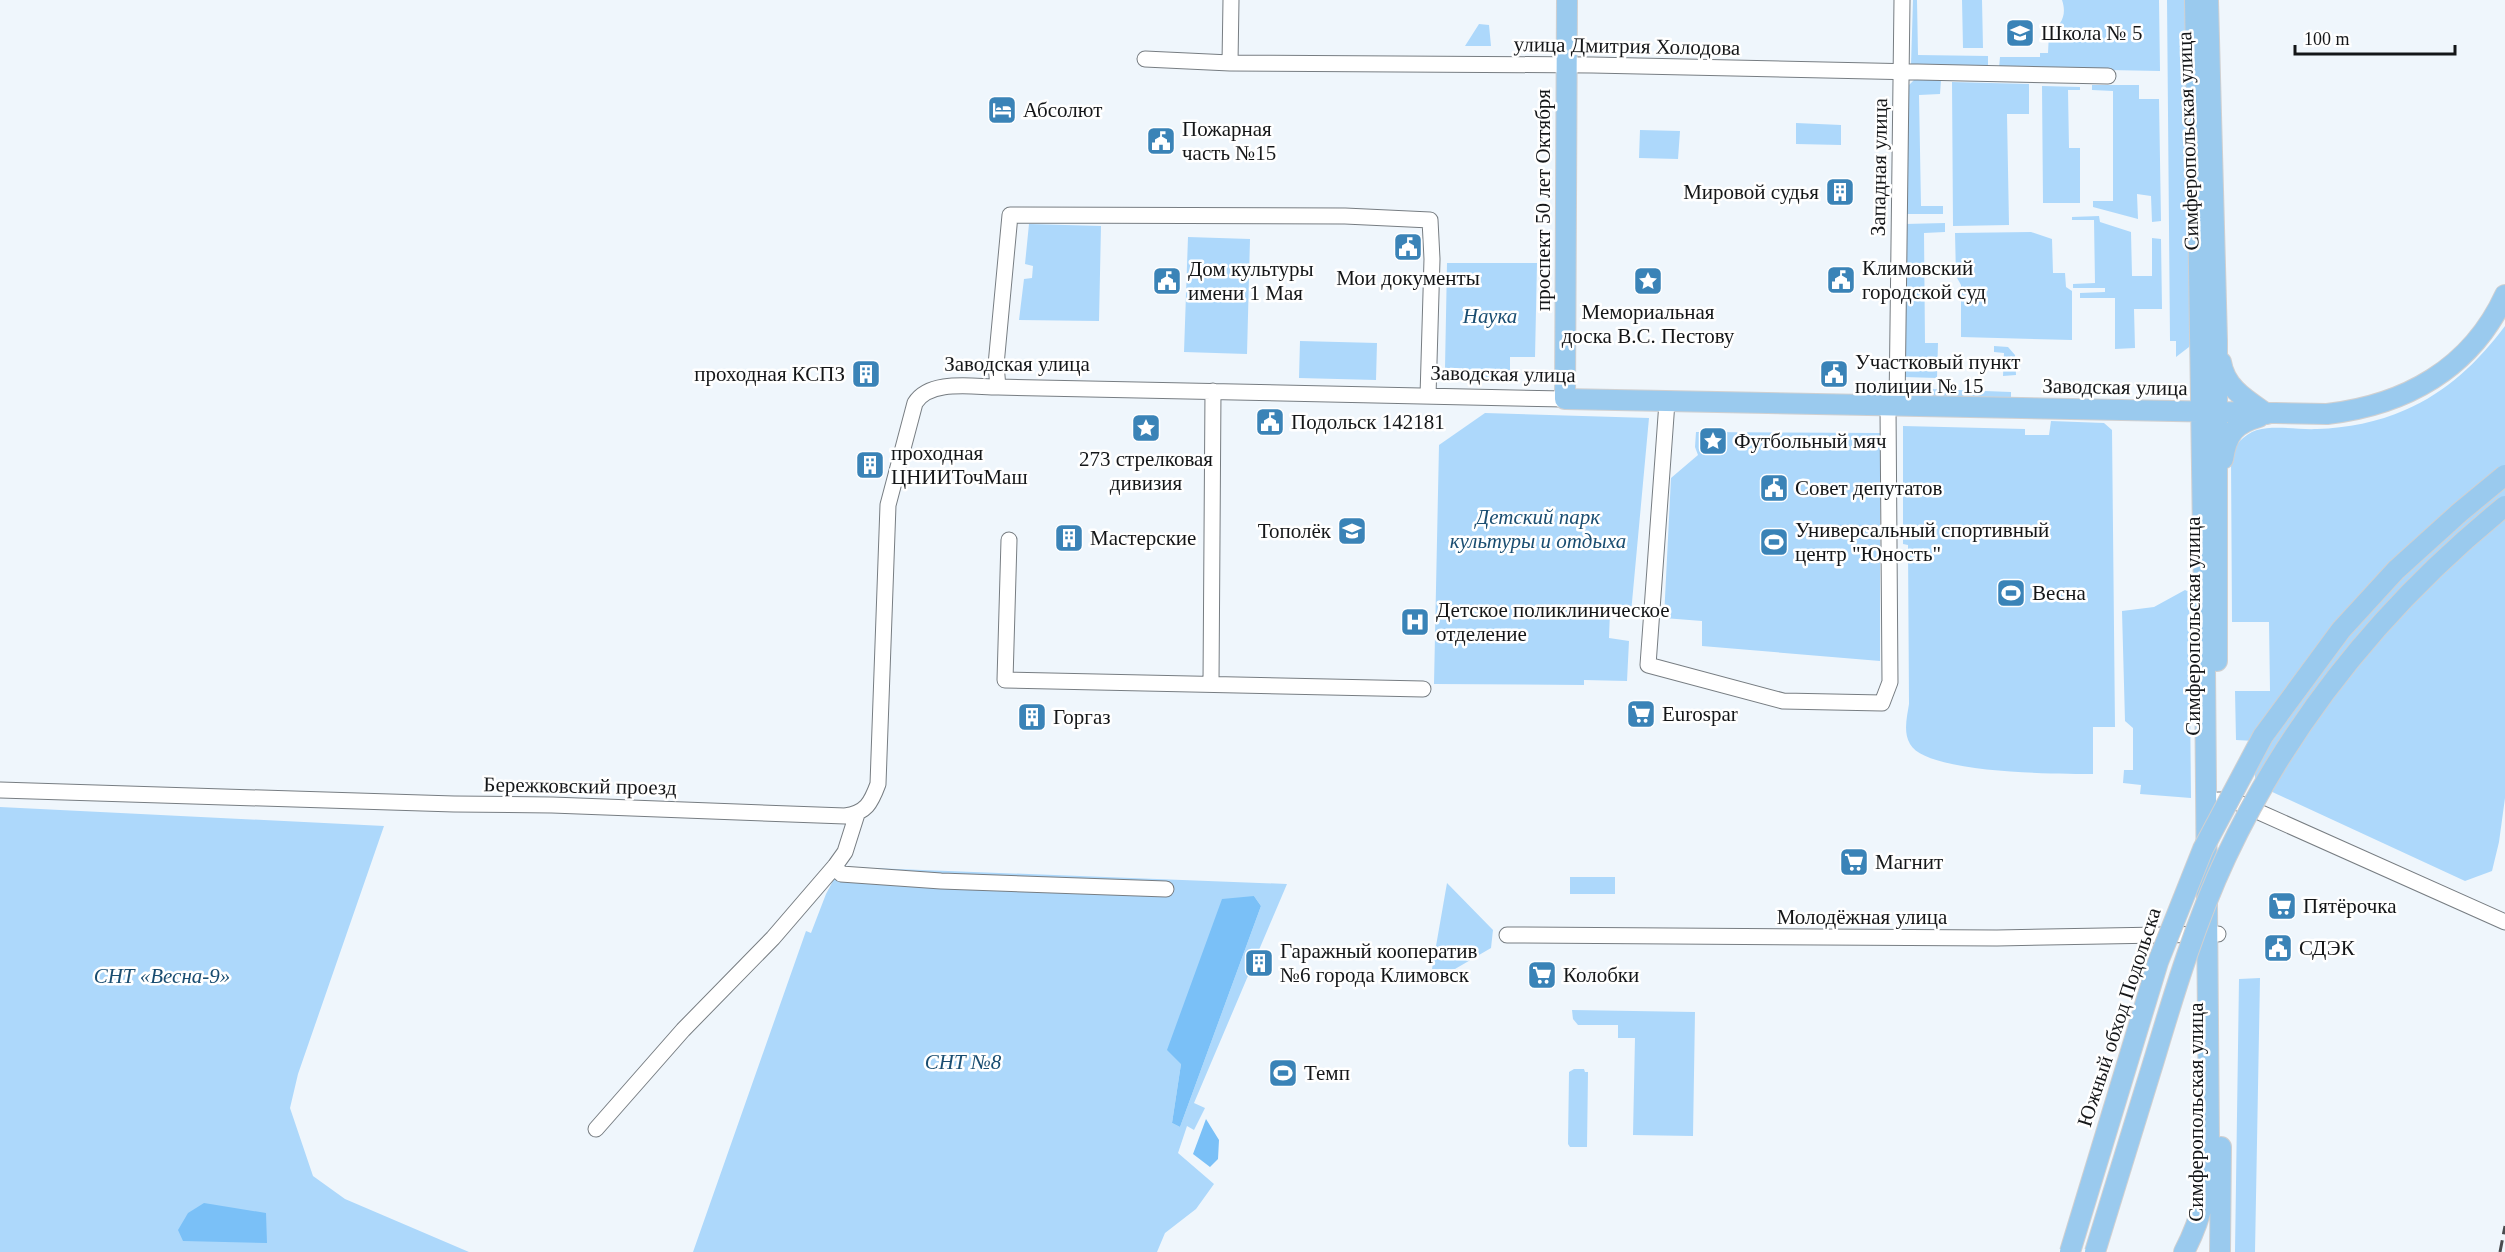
<svg xmlns="http://www.w3.org/2000/svg" width="2505" height="1252" font-family="Georgia,serif">
<style>
.green{fill:#add8fb;fill-rule:evenodd}
.water{fill:#7ac0f7}
.lines{fill:none;stroke-linecap:round;stroke-linejoin:round}
.minor-casing{stroke:#777d82;stroke-width:17}
.major-casing{stroke:#d0d0d1;stroke-width:22}
.minor{stroke:#fff;stroke-width:15}
.major{stroke:#9acaee;stroke-width:20}
.rail{stroke:#484b4e;stroke-width:3;stroke-dasharray:12 6;stroke-linecap:butt}
.major-bridge-casing{stroke:#d0d0d1;stroke-width:22;stroke-linecap:butt}
.major-bridge{stroke:#9acaee;stroke-width:20}
.labels{text-anchor:middle;dominant-baseline:central;stroke-width:5;stroke-linejoin:round;paint-order:stroke}
.poi-label{font-size:21px;fill:#141618;stroke:#fff;text-anchor:start}
.street-label{font-size:21px;fill:#141618;stroke:#fff}
.park-label{font-size:21px;font-style:italic;fill:#194d71;stroke:#fff}
</style>
<rect width="100%" height="100%" fill="#eff6fc"/>
<path class="green" d="M 1913,0 L 1917,0 L 1918,55 L 1988,56 L 1988,67 L 1911,65 Z
M 1962,0 L 1982,0 L 1983,48 L 1963,48 Z
M 2062,0 L 2159,0 L 2160,71 L 1999,68 L 2000,57 L 2040,57 L 2040,53 L 2048,53 L 2049,33 C 2062,25 2067,15 2062,0 Z
M 2167,0 L 2188,0 L 2192,339 L 2189,347 L 2176,357 L 2176,341 L 2170,341 Z
M 1479,24 L 1489,25 L 1491,46 L 1465,46 Z
M 1915,79 L 1941,80 L 1940,94 L 1919,95 L 1921,206 L 1943,206 L 1943,214 L 1905,214 L 1906,88 Z
M 1952,82 L 2029,84 L 2029,114 L 2007,114 L 2009,225 L 1953,226 Z
M 2092,85 L 2139,85 L 2139,99 L 2159,99 L 2161,221 L 2152,222 L 2151,196 L 2137,194 L 2138,219 L 2093,207 L 2093,201 L 2113,201 L 2113,91 L 2092,90 Z
M 2042,86 L 2080,87 L 2080,90 L 2068,90 L 2069,148 L 2080,148 L 2080,203 L 2043,203 Z
M 1796,123 L 1841,125 L 1841,145 L 1796,144 Z
M 1640,130 L 1680,131 L 1678,159 L 1639,158 Z
M 2099,216 L 2100,222 L 2131,232 L 2132,276 L 2152,276 L 2152,238 L 2161,239 L 2162,309 L 2134,309 L 2135,348 L 2115,349 L 2115,298 L 2080,298 L 2080,293 L 2105,292 L 2105,288 L 2073,288 L 2073,284 L 2095,283 L 2094,220 L 2072,220 L 2072,217 Z
M 1945,223 L 1945,232 L 1924,233 L 1925,343 L 1938,343 L 1937,378 L 1904,377 L 1905,224 Z
M 1029,224 L 1101,226 L 1099,321 L 1019,320 L 1024,279 L 1032,278 L 1033,266 L 1025,264 Z
M 2031,232 L 2052,239 L 2053,273 L 2065,273 L 2066,287 L 2072,291 L 2072,340 L 1961,337 L 1961,285 L 1956,276 L 1955,233 Z
M 1188,237 L 1250,239 L 1247,354 L 1184,352 Z
M 1447,263 L 1537,263 L 1535,357 L 1510,357 L 1510,378 L 1462,377 L 1462,368 L 1445,368 Z
M 2505,326 L 2505,798 L 2499,842 L 2492,871 L 2465,881 L 2255,784 L 2255,741 L 2236,740 L 2235,691 L 2270,691 L 2269,622 L 2232,622 L 2231,458 C 2234,445 2243,435 2257,430 C 2275,425 2298,430 2317,429 C 2347,428 2378,422 2405,410 C 2447,392 2478,362 2505,326 Z
M 1300,341 L 1377,343 L 1376,380 L 1299,378 Z
M 1994,346 L 2008,347 L 2015,355 L 2016,375 L 2003,376 L 2004,353 L 1994,352 Z
M 1905,388 L 2011,392 L 2011,401 L 1911,398 L 1905,394 Z
M 1485,413 L 1649,418 L 1631,613 L 1610,612 L 1609,638 L 1629,641 L 1627,681 L 1584,680 L 1584,685 L 1434,684 L 1439,445 Z
M 2051,421 L 2104,423 L 2112,430 L 2115,727 L 2093,727 L 2093,774 C 2060,774 1926,774 1910,744 C 1903,732 1907,717 1909,704 L 1908,545 L 1903,544 L 1903,426 L 2025,429 L 2025,435 L 2049,435 Z
M 1696,432 L 1880,433 L 1880,661 L 1702,646 L 1702,621 L 1664,618 L 1671,478 L 1698,455 L 1695,447 Z
M 2185,590 L 2189,592 L 2191,798 L 2140,794 L 2141,785 L 2123,783 L 2124,770 L 2133,770 L 2133,728 L 2125,721 L 2122,611 L 2154,607 Z
M 0,807 L 384,826 L 298,1074 L 290,1108 L 313,1176 L 345,1199 L 469,1252 L 0,1252 Z
M 846,863 L 846,867 L 1287,884 L 1194,1103 L 1205,1108 L 1194,1130 L 1187,1126 L 1178,1153 L 1214,1184 L 1196,1209 L 1165,1233 L 1157,1252 L 693,1252 L 806,931 L 811,933 L 826,894 L 842,864 ZM 1254,896 L 1261,906 L 1180,1127 L 1172,1123 L 1181,1064 Z
M 1570,877 L 1615,877 L 1615,894 L 1570,894 Z
M 1447,883 L 1493,930 L 1491,948 L 1455,969 L 1432,969 Z
M 2260,978 L 2255,1252 L 2235,1252 L 2239,979 Z
M 1572,1010 L 1695,1012 L 1693,1136 L 1633,1135 L 1635,1038 L 1618,1038 L 1618,1025 L 1578,1025 L 1573,1019 Z
M 1574,1069 L 1584,1069 L 1585,1072 L 1588,1072 L 1587,1147 L 1570,1147 L 1568,1144 L 1569,1072 Z"/>
<path class="water" d="M 1254,896 L 1261,906 L 1180,1127 L 1172,1123 L 1181,1064 L 1167,1050 L 1222,899 Z
M 1206,1119 L 1219,1140 L 1218,1159 L 1210,1167 L 1193,1154 Z
M 204,1203 L 266,1213 L 267,1243 L 183,1241 L 178,1230 L 188,1213 Z"/>
<g class="lines">
<g class="minor-casing">
<path id="minor" d="M 1145,59 L 1230,63 L 1592,65 L 2108,76
M 1230,63 L 1231,0
M 998,387 L 996,365 L 1010,215 L 1345,216 L 1430,220 L 1432,259 L 1428,396
M 1667,402 L 1648,665 L 1783,701 L 1882,703 L 1890,682 L 1888,407
M 1897,407 L 1902,0
M 1009,540 L 1005,680 L 1423,689
M 1211,683 L 1213,391
M 0,790 L 454,804 L 552,805 L 845,816 C 866,813 871,803 878,784 L 888,505 L 915,403 C 930,379 973,387 998,387 L 1565,399
M 2218,800 L 2228,800 L 2241,804 L 2505,922
M 835,866 L 841,874 L 941,881 L 1166,889
M 1507,935 L 1997,938 L 2218,934
M 596,1129 L 683,1030 L 773,938 L 835,866 L 845,852 L 857,814"/>
</g>
<g class="major-casing">
<path id="major" d="M 1567,0 L 1565,399 L 2327,414 C 2405,405 2471,369 2505,295
M 2208,1 L 2217,341 L 2217,661
M 2221,362 C 2225,388 2247,400 2267,414
M 2223,459 C 2227,433 2235,424 2259,417
M 2184,1252 C 2206,1210 2206,1187 2209,1141 L 2205,668 L 2195,0
M 2220,1252 L 2221,1147"/>
</g>
<use href="#minor" class="minor"/>
<use href="#major" class="major"/>
<path class="rail" d="M 2500,1252 L 2505,1226"/>
<g class="major-bridge-casing">
<path id="major-bridge" d="M 2070,1252 L 2158,962 L 2203,849 L 2263,736 L 2341,630 L 2396,570 L 2459,513 L 2505,475
M 2095,1252 C 2115,1187 2135,1122 2155,1057 C 2175,990 2196,921 2226,857 C 2291,719 2387,602 2505,506"/>
</g>
<use href="#major-bridge" class="major-bridge"/>
</g>
<defs>
<g id="school-square" transform="scale(1.5)"><rect x="-9" y="-9" width="18" height="18" rx="4" fill="#3a83b7" stroke="#fff"/><path d="M0-5L7-2L0 1L-7-2ZM-4 1L0 2.5L4 1V4Q0 6-4 4Z" fill="#fff"/></g>
<g id="hotel-square" transform="scale(1.5)"><rect x="-9" y="-9" width="18" height="18" rx="4" fill="#3a83b7" stroke="#fff"/><path d="M-6-4.5h1.5V1H6V5H4.5V3h-9V5H-6ZM-4 0a1.8 1.8 0 1 1 3.6 0ZM.5 0V-2.5h3Q6-2.5 6 0Z" fill="#fff"/></g>
<g id="civic-square" transform="scale(1.5)"><rect x="-9" y="-9" width="18" height="18" rx="4" fill="#3a83b7" stroke="#fff"/><path d="M-.6-6.5H3V-4.5H.6V-3L4-1V1h2V6H-6V1h2V-1L-.6-3ZM-1.2 2.5V6h2.4V2.5Z" fill="#fff"/></g>
<g id="building-square" transform="scale(1.5)"><rect x="-9" y="-9" width="18" height="18" rx="4" fill="#3a83b7" stroke="#fff"/><path d="M-4-6H4V6H1V3H-1V6H-4ZM-2.5-4.3h1.7v1.8h-1.7ZM.8-4.3h1.7v1.8H.8ZM-2.5-1h1.7V.8h-1.7ZM.8-1h1.7V.8H.8Z" fill="#fff"/></g>
<g id="sight-square" transform="scale(1.5)"><rect x="-9" y="-9" width="18" height="18" rx="4" fill="#3a83b7" stroke="#fff"/><path d="M0-6L1.8-2.2L6-1.7L2.9 1.2L3.7 5.4L0 3.3L-3.7 5.4L-2.9 1.2L-6-1.7L-1.8-2.2Z" fill="#fff"/></g>
<g id="stadium-square" transform="scale(1.5)"><rect x="-9" y="-9" width="18" height="18" rx="4" fill="#3a83b7" stroke="#fff"/><path d="M0-5a6.5 5 0 1 0 0 10a6.5 5 0 1 0 0-10ZM-3.5-1.8h7v3.6h-7Z" fill="#fff"/></g>
<g id="hospital-square" transform="scale(1.5)"><rect x="-9" y="-9" width="18" height="18" rx="4" fill="#3a83b7" stroke="#fff"/><path d="M-5-5h3v3.5h4V-5h3V5h-3V1.5h-4V5h-3Z" fill="#fff"/></g>
<g id="supermarket-square" transform="scale(1.5)"><rect x="-9" y="-9" width="18" height="18" rx="4" fill="#3a83b7" stroke="#fff"/><path d="M-6-5.5h2.5l.6 2H6L4.5 2H-2.5L-4.4-4H-6ZM-1.5 3.2a1.3 1.3 0 1 0 .1 0ZM3 3.2a1.3 1.3 0 1 0 .1 0Z" fill="#fff"/></g>
</defs>
<g fill-rule="evenodd">
<use href="#school-square" x="2020" y="33"/>
<use href="#hotel-square" x="1002" y="110"/>
<use href="#civic-square" x="1161" y="141"/>
<use href="#building-square" x="1840" y="192"/>
<use href="#civic-square" x="1408" y="247"/>
<use href="#civic-square" x="1841" y="280"/>
<use href="#civic-square" x="1167" y="281"/>
<use href="#sight-square" x="1648" y="281"/>
<use href="#building-square" x="866" y="374"/>
<use href="#civic-square" x="1834" y="374"/>
<use href="#civic-square" x="1270" y="422"/>
<use href="#sight-square" x="1146" y="428"/>
<use href="#sight-square" x="1713" y="441"/>
<use href="#building-square" x="870" y="465"/>
<use href="#civic-square" x="1774" y="488"/>
<use href="#school-square" x="1352" y="531"/>
<use href="#building-square" x="1069" y="538"/>
<use href="#stadium-square" x="1774" y="542"/>
<use href="#stadium-square" x="2011" y="593"/>
<use href="#hospital-square" x="1415" y="622"/>
<use href="#supermarket-square" x="1641" y="714"/>
<use href="#building-square" x="1032" y="717"/>
<use href="#supermarket-square" x="1854" y="862"/>
<use href="#supermarket-square" x="2282" y="906"/>
<use href="#civic-square" x="2278" y="948"/>
<use href="#building-square" x="1259" y="963"/>
<use href="#supermarket-square" x="1542" y="975"/>
<use href="#stadium-square" x="1283" y="1073"/>
</g>
<g class="labels">
<g class="poi-label">
<text x="2041" y="33">Школа № 5</text>
<text x="1023" y="110">Абсолют</text>
<text x="1182" y="129">Пожарная<tspan x="1182" dy="24">часть №15</tspan></text>
<text x="1819" y="192" text-anchor="end">Мировой судья</text>
<text x="1862" y="268">Климовский<tspan x="1862" dy="24">городской суд</tspan></text>
<text x="1188" y="269">Дом культуры<tspan x="1188" dy="24">имени 1 Мая</tspan></text>
<text x="1408" y="278" text-anchor="middle">Мои документы</text>
<text x="1648" y="312" text-anchor="middle">Мемориальная<tspan x="1648" dy="24">доска В.С. Пестову</tspan></text>
<text x="1855" y="362">Участковый пункт<tspan x="1855" dy="24">полиции № 15</tspan></text>
<text x="845" y="374" text-anchor="end">проходная КСПЗ</text>
<text x="1291" y="422">Подольск 142181</text>
<text x="1734" y="441">Футбольный мяч</text>
<text x="891" y="453">проходная<tspan x="891" dy="24">ЦНИИТочМаш</tspan></text>
<text x="1146" y="459" text-anchor="middle">273 стрелковая<tspan x="1146" dy="24">дивизия</tspan></text>
<text x="1795" y="488">Совет депутатов</text>
<text x="1795" y="530">Универсальный спортивный<tspan x="1795" dy="24">центр "Юность"</tspan></text>
<text x="1331" y="531" text-anchor="end">Тополёк</text>
<text x="1090" y="538">Мастерские</text>
<text x="2032" y="593">Весна</text>
<text x="1436" y="610">Детское поликлиническое<tspan x="1436" dy="24">отделение</tspan></text>
<text x="1662" y="714">Eurospar</text>
<text x="1053" y="717">Горгаз</text>
<text x="1875" y="862">Магнит</text>
<text x="2303" y="906">Пятёрочка</text>
<text x="2299" y="948">СДЭК</text>
<text x="1280" y="951">Гаражный кооператив<tspan x="1280" dy="24">№6 города Климовск</tspan></text>
<text x="1563" y="975">Колобки</text>
<text x="1304" y="1073">Темп</text>
</g>
<g class="street-label">
<text transform="translate(1627 46) rotate(1)">улица Дмитрия Холодова</text>
<text transform="translate(2188 141) rotate(-92)">Симферопольская улица</text>
<text transform="translate(1879 167) rotate(-89)">Западная улица</text>
<text transform="translate(1543 200) rotate(-90)">проспект 50 лет Октября</text>
<text x="1017" y="364">Заводская улица</text>
<text transform="translate(1503 374) rotate(1)">Заводская улица</text>
<text transform="translate(2115 387) rotate(1)">Заводская улица</text>
<text transform="translate(2193 626) rotate(-90)">Симферопольская улица</text>
<text transform="translate(580 786) rotate(1)">Бережковский проезд</text>
<text x="1862" y="917">Молодёжная улица</text>
<text transform="translate(2119 1017) rotate(-72)">Южный обход Подольска</text>
<text transform="translate(2196 1112) rotate(-90)">Симферопольская улица</text>
</g>
<g class="park-label">
<text x="1490" y="316">Наука</text>
<text x="1538" y="517">Детский парк<tspan x="1538" dy="24">культуры и отдыха</tspan></text>
<text x="162" y="976">СНТ «Весна-9»</text>
<text x="963" y="1062">СНТ №8</text>
</g>
</g>
<path d="M2295 45v9h160v-9" fill="none" stroke="#141618" stroke-width="3"/>
<text x="2304" y="45" font-size="18" fill="#141618" stroke="#ffffff" stroke-width="4.5" paint-order="stroke">100 m</text>
</svg>
